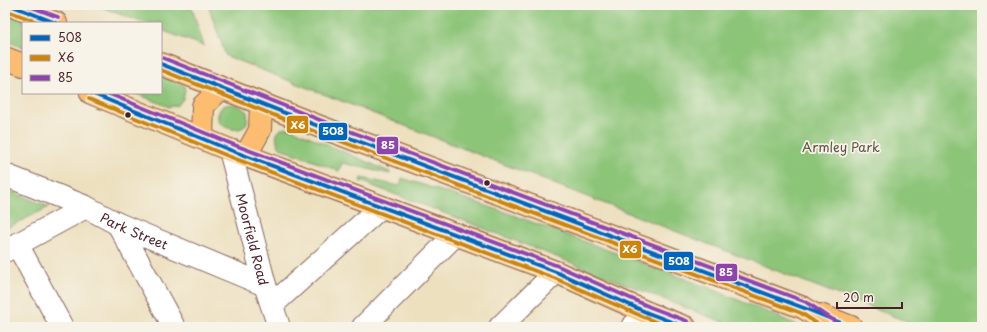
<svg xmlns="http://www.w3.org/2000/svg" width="987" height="332" font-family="'Playpen Sans',sans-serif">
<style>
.green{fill:#8cc478;stroke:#6b7252}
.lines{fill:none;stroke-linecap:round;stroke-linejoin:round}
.minor-casing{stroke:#83635f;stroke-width:24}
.major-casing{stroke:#83635f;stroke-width:24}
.minor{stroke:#fff;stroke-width:22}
.major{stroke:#fcbd6f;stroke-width:22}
.bus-1-casing{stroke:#f7f3e8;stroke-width:7}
.bus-2-casing{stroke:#f7f3e8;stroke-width:7}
.bus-3-casing{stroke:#f7f3e8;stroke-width:7}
.bus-1{stroke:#0065bd;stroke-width:4}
.bus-2{stroke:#cc840b;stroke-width:4}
.bus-3{stroke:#8e44ad;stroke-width:4}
.bus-dot{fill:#4a1f2b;stroke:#f7f3e8;stroke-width:1.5}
.labels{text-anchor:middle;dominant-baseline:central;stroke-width:3.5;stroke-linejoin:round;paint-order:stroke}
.park-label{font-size:13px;fill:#5e5142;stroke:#f7f3e8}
.street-label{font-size:13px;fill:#4a1f2b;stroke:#f7f3e8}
.line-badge{stroke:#f7f3e8;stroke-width:1.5}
.badge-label{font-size:11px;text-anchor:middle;font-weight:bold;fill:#fff}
</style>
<rect width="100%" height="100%" fill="#f7f3e8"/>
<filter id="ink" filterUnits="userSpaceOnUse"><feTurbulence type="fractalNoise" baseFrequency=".025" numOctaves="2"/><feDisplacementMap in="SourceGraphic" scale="8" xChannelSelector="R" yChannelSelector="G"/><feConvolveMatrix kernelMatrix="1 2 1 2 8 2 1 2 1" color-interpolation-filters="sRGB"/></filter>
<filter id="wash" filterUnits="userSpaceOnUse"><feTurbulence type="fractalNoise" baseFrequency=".012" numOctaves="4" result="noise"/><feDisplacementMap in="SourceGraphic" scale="16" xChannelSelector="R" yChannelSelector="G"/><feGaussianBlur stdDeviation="0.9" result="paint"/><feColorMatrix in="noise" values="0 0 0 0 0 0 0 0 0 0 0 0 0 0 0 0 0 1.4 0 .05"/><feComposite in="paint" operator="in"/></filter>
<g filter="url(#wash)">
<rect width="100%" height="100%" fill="#ede0bf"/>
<path class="green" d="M 96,5 L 191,5 L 204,46 L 161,30 L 161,23 L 143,23 Z
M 208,5 L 982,5 L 982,327 L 921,327 L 226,56 Z
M 5,14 L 29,23 L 23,23 L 23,48 L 5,40 Z
M 161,76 L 184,85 L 185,90 L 183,99 L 178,105 L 169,107 L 135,93 L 161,93 Z
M 231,104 L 238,105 L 247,112 C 247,115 248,119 247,122 C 244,136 211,128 219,112 C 221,106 225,105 231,104 Z
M 285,128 L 290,128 L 390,172 L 390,174 L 342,163 L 339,171 L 280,148 C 276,141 274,135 281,129 Z
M 361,178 L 400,186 L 402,178 L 505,212 L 602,248 L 707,287 L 779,317 L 801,327 L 735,327 L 475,225 L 360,181 Z
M 5,189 L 49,207 L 5,229 Z"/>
</g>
<g filter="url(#ink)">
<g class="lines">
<g class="minor-casing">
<g id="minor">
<path id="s1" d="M 230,150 L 265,285 L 279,327"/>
<path id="s2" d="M 5,175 L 86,207 L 118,224 L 265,285"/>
<path d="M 118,224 L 174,327"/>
<path d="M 17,244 L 62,327"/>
<path d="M 5,251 L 86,207"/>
<path d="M 272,305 L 381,207"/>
<path d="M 363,327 L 456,234"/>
<path d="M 500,327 L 556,272"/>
<path d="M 632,327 L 648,313"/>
</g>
</g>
<g class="major-casing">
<path id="major" d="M 10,5 L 56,23
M 5,58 L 23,65
M 161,64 L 318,126 L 804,308 L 833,327
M 91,93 L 230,150 L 556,272 L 648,313 L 685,327
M 202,138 L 203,106 L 221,88
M 246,155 L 260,130 L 261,103
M 820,315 L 851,327"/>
</g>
<use href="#minor" class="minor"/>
<use href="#major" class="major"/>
<g class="bus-1-casing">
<path id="bus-1" d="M 10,5 L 56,23
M 161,64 L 318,126 L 804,308 L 851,327
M 91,93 L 230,150 L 556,272 L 648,313 L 685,327"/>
</g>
<g class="bus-2-casing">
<path id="bus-2" d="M 8,11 L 40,23
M 161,70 L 316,132 L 801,313 L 822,327
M 89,99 L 228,156 L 554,278 L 646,318 L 668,327"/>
</g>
<g class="bus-3-casing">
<path id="bus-3" d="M 26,5 L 58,17
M 163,58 L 320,120 L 806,302 L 836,322
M 107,93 L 232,144 L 558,266 L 650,307 L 687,321"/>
</g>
<use href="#bus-1" class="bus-1"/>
<use href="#bus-2" class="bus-2"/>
<use href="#bus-3" class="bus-3"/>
</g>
</g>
<g class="bus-dot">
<circle cx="128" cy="115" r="3.5"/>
<circle cx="487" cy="183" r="3.5"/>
</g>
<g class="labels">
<g class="park-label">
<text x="841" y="146">Armley Park</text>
</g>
<g class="street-label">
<text stroke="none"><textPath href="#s2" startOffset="141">Park Street</textPath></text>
<text stroke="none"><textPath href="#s1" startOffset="92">Moorfield Road</textPath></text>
</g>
</g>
<g class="line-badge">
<rect x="286" y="115" width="23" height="19" rx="4" fill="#cc840b"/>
<rect x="318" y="122" width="30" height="19" rx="4" fill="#0065bd"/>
<rect x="376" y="136" width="23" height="19" rx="4" fill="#8e44ad"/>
<rect x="619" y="240" width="23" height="19" rx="4" fill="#cc840b"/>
<rect x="663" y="251" width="31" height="20" rx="4" fill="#0065bd"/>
<rect x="715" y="263" width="23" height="19" rx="4" fill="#8e44ad"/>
</g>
<g class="badge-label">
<text x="298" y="129">X6</text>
<text x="333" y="135">508</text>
<text x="388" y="149">85</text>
<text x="630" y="253">X6</text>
<text x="679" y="265">508</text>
<text x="726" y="276">85</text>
</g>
<rect width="987" height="332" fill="none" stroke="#f7f3e8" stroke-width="20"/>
<rect x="22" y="22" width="140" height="72" fill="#f7f3e8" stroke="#b29e9c"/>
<rect x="30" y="35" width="20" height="6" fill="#0065bd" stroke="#b29e9c"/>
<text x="58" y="42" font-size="12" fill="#4a1f2b">508</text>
<rect x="30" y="55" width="20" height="6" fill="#cc840b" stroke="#b29e9c"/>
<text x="58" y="62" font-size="12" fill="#4a1f2b">X6</text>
<rect x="30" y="75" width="20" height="6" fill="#8e44ad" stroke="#b29e9c"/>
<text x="58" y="82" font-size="12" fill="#4a1f2b">85</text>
<path d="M837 302v6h65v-6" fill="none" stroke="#4a1f2b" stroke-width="2"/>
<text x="843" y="302" font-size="12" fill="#4a1f2b" stroke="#f7f3e8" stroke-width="3" paint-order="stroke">20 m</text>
</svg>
